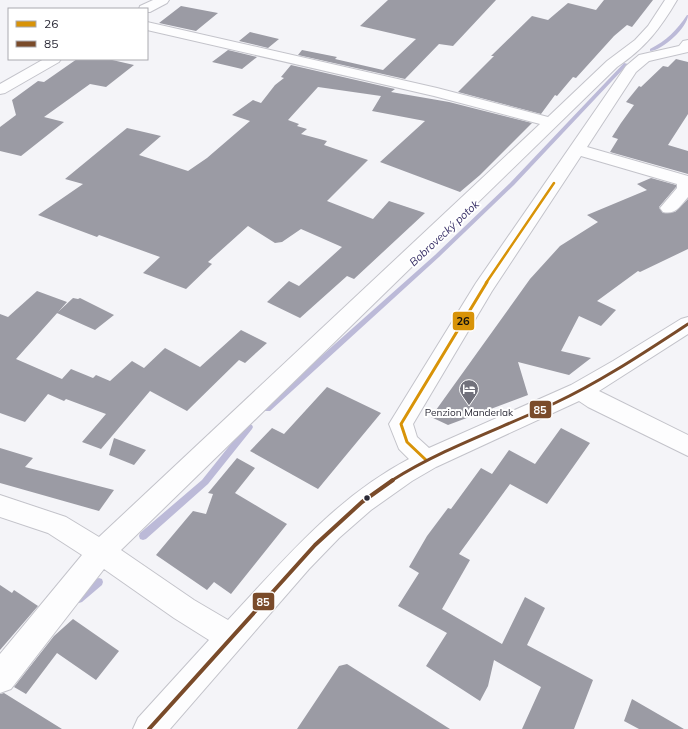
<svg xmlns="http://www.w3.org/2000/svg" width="688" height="729" font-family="Mulish,sans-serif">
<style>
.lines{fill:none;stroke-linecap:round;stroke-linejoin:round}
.stream{fill:#bcbad8;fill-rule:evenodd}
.building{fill:#9b9ba4}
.minor-casing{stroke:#c3c3ca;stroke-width:2}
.minor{fill:#fdfdfe;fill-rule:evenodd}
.bus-1-far1-casing{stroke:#fff;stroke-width:5}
.bus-1-casing{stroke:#fff;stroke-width:6}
.bus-2-far1-casing{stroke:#fff;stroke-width:6}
.bus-2-casing{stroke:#fff;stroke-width:7}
.bus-1-far1{stroke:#d89308;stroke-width:2.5}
.bus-1{stroke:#d89308;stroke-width:3}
.bus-2-far1{stroke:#7a4b2a;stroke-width:3}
.bus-2{stroke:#7a4b2a;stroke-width:4}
.bus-dot{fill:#2b2a37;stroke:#fff;stroke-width:1.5}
.labels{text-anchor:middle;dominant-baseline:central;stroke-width:4;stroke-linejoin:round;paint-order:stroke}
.poi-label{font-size:10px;fill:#2b2a37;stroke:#fff}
.water-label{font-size:11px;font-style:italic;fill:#3c346a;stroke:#fff}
.line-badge{stroke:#fff;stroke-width:1.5}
.badge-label{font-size:11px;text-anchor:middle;font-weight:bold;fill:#fff}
.pale-badge-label{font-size:11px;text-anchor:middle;font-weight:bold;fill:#111}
</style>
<rect width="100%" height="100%" fill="#f4f4f8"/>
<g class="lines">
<path class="stream" d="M 687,15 L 688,15 C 688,27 662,51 650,51 L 650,49 C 666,41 677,30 687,15 Z
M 624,63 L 628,64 L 514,185 L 439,257 L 270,411 L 264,411 L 263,409 L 264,407 L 435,255 L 510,183 Z
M 249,424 L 252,425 L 253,427 L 252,429 L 208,484 L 146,539 L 143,540 L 140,539 L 139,536 L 140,533 L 202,480 L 246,425 Z
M 99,578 L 102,579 L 103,582 L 102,585 L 82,602 L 79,603 L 76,602 L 75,599 L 76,596 L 96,579 Z"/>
</g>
<path class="building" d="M 388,0 L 496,0 L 453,46 L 439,44 L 405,79 L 298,55 L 302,50 L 337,57 L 335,59 L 383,70 L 416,39 L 360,26 Z
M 604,0 L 653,0 L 632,27 L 627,25 L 614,36 L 576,78 L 573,77 L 557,96 L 555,95 L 541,114 L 458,92 L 494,56 L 491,56 L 532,16 L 548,20 L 568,3 L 596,10 Z
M 181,6 L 218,13 L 196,31 L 159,23 Z
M 250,32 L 279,39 L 268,48 L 239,41 Z
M 228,50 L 257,57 L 242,69 L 212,62 Z
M 77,59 L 108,59 L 134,65 L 106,87 L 90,84 L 44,117 L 64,122 L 21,156 L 0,151 L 0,127 L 16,115 L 12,100 L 38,81 L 44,82 Z
M 676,59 L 688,62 L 688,114 L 668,145 L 688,151 L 688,174 L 610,152 L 618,139 L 612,137 L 621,123 L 634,105 L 626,102 L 639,86 L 641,87 L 663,66 L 668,67 Z
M 291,65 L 395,89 L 391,92 L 449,102 L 532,123 L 480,175 L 460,192 L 380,162 L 425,121 L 372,111 L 381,96 L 318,87 L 288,120 L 299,124 L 297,126 L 307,129 L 301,134 L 327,141 L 324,145 L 368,160 L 327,201 L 373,219 L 389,201 L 425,213 L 354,279 L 347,276 L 300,318 L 267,302 L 289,281 L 299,286 L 342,247 L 301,229 L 282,242 L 275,243 L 248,226 L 208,262 L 212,264 L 186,289 L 143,273 L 160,257 L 99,235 L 97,237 L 38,215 L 83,184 L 65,179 L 127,128 L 161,136 L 139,155 L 188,171 L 207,158 L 250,121 L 232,115 L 253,100 L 261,103 L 275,85 L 284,78 L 281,77 Z
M 651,178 L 676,185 L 676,187 L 659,207 L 663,213 L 675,212 L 688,199 L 688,249 L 640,272 L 638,271 L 597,301 L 616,310 L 601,326 L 579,316 L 561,351 L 591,358 L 569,375 L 518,362 L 528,395 L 448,425 L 431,417 L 530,279 L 560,246 L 598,222 L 587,215 L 647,190 L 637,184 Z
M 37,291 L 67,302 L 16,359 L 62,379 L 71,369 L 93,378 L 96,375 L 110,381 L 132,361 L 144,368 L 165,348 L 200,367 L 241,330 L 267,343 L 245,363 L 239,360 L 187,411 L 150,391 L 101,449 L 82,442 L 106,414 L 66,399 L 64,401 L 48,394 L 25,422 L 0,413 L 0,314 L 8,317 Z
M 73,298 L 78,299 L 80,298 L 114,315 L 95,330 L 57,313 Z
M 327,387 L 381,413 L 318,489 L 250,451 L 272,428 L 284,434 Z
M 561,428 L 590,443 L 547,504 L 510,484 L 459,554 L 470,560 L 442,609 L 502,644 L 525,597 L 545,608 L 527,645 L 593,680 L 574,729 L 522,729 L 541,687 L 494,660 L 488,686 L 480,701 L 426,666 L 447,633 L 398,606 L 419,573 L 409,567 L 427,536 L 448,508 L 451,509 L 481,468 L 492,474 L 509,450 L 535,464 Z
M 114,438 L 146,450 L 134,465 L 109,455 Z
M 0,448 L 33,458 L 25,467 L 114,490 L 99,511 L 0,483 Z
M 237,458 L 255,468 L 235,493 L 287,524 L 231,594 L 214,582 L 207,590 L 156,555 L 193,511 L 206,514 L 213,494 L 208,493 Z
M 0,585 L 12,593 L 14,590 L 38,606 L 0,650 Z
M 73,619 L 119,651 L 96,680 L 57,653 L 26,694 L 14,687 L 54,636 Z
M 347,664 L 450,729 L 297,729 L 339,666 Z
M 4,693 L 62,729 L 0,729 L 0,694 Z
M 632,699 L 684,729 L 639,729 L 624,721 Z"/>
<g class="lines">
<g class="minor-casing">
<path id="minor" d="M 153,0 L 169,0 L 167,3 L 150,12 L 147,12 L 147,9 L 139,9 L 140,6 Z
M 665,0 L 677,0 C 660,29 645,48 617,67 L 121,550 L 194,600 L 228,620 C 285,559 334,499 409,459 L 399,449 L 389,424 L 476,283 L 626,66 L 639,55 L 679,46 L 683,41 L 688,40 L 688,52 L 649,61 L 636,72 L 587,147 L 688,176 L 688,197 C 680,206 676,215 663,212 L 660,208 L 677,188 L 677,184 L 581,156 L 492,291 L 413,424 L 417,437 L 429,448 L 571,385 L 613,361 L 681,319 L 688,317 L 688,334 L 599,391 L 688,435 L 688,456 L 588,407 L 579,401 L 436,467 L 412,481 L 371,510 L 339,538 L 309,569 L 170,729 L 133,729 L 138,718 L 209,640 L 174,618 L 104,569 L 11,689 L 0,693 L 0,654 L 82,555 L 48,533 L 0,517 L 0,495 L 66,517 L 99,537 L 540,124 L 434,96 L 147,30 L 147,22 L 437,88 L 548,117 L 607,61 L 635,40 L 648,26 Z
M 44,59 L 61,59 L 59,62 L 5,93 L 0,94 L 0,84 Z"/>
</g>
<use href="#minor" class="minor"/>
<g class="bus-1-far1-casing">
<path id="bus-1-far1" d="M 486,283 L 554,183"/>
</g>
<g class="bus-1-casing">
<path id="bus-1" d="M 426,460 L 407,442 L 401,424 L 487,282"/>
</g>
<g class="bus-2-far1-casing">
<path id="bus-2-far1" d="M 391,481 C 443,448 500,429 555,403 C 602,381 645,352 688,324"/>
</g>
<g class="bus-2-casing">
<path id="bus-2" d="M 149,729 L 315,545 L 362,502 L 393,480"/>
</g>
<use href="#bus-1-far1" class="bus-1-far1"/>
<use href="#bus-1" class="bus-1"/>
<use href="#bus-2-far1" class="bus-2-far1"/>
<use href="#bus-2" class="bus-2"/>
</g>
<defs>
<g id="hotel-pin" transform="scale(1)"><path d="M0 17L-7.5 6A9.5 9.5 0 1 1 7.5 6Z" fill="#71717b" stroke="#fff"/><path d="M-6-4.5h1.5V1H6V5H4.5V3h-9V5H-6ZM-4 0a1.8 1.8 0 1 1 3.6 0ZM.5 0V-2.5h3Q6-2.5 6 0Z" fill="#fff"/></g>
</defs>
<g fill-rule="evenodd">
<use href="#hotel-pin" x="469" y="389"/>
</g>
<circle class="bus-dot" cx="367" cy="498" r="3.5"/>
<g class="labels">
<g class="poi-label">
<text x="469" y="412">Penzion Manderlak</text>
</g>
<g class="water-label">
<text transform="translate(444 233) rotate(-43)">Bobrovecký potok</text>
</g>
</g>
<g class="line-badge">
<rect x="452" y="311" width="23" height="20" rx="4" fill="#d89308"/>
<rect x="529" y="400" width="23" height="19" rx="4" fill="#7a4b2a"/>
<rect x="252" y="592" width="23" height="19" rx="4" fill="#7a4b2a"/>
</g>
<g class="badge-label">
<text x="540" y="414">85</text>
<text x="263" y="606">85</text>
</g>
<g class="pale-badge-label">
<text x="463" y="325">26</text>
</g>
<rect x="8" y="8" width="140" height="52" fill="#ffffff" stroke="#aaaaaf"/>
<rect x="16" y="21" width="20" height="6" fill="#d89308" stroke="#aaaaaf"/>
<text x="44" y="28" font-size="12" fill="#2b2a37">26</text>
<rect x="16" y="41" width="20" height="6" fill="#7a4b2a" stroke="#aaaaaf"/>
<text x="44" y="48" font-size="12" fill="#2b2a37">85</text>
</svg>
